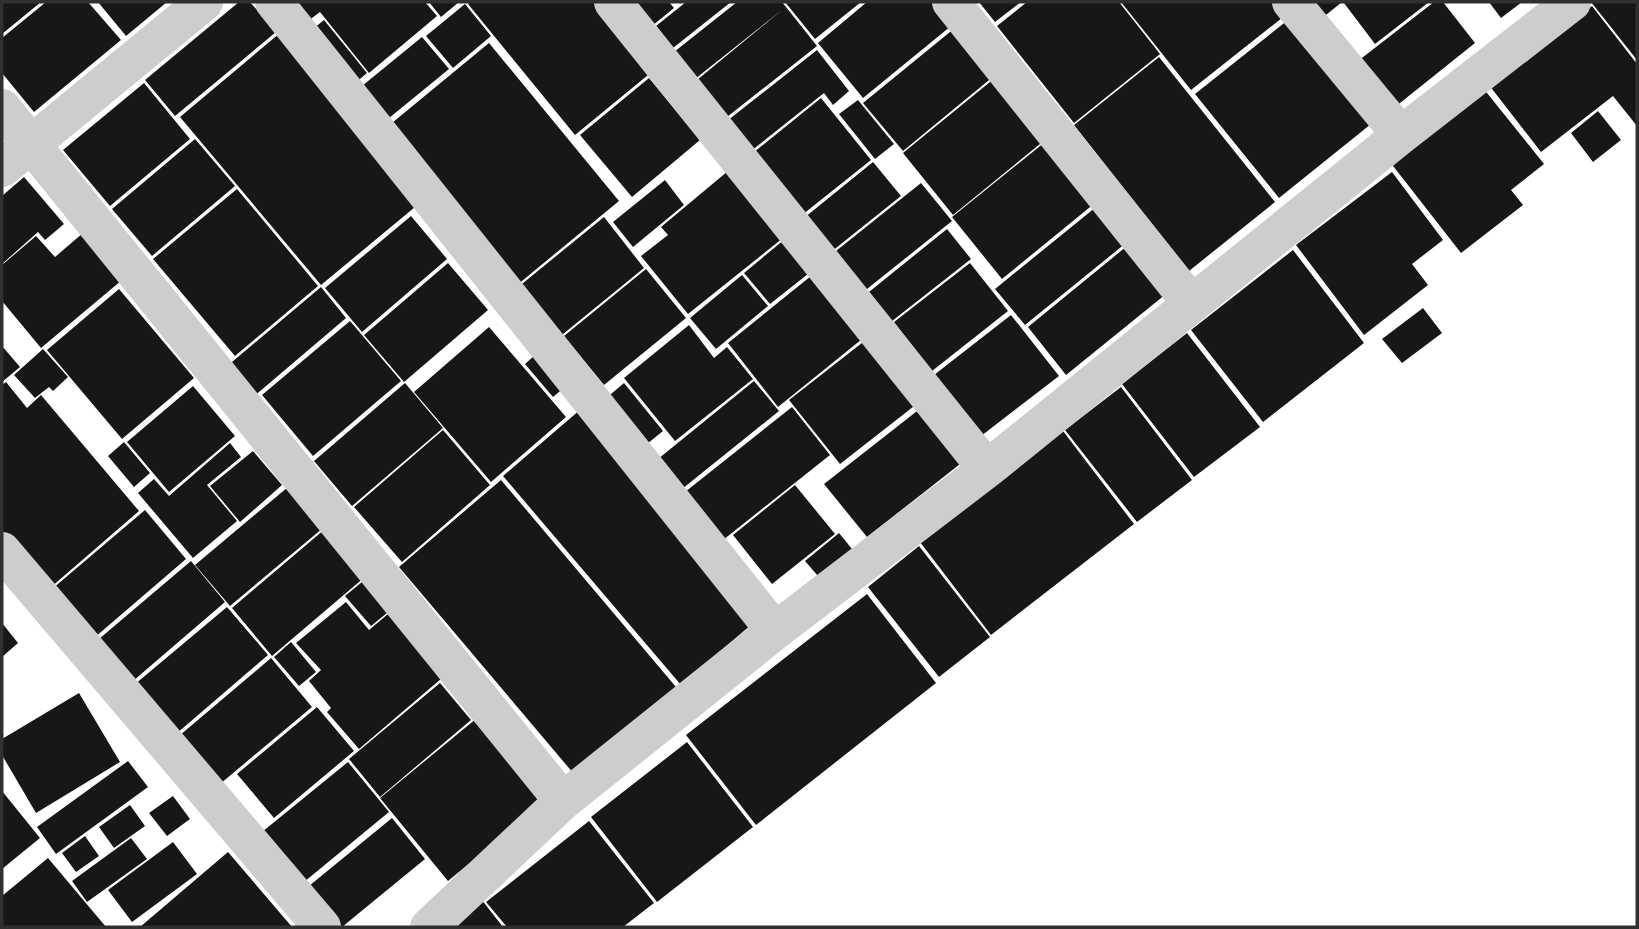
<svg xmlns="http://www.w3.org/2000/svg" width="1639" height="929" font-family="'Golos Text',sans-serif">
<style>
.building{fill:#171717}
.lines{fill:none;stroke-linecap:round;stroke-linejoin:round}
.minor{stroke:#cdcdcd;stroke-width:38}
</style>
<rect width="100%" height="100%" fill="#fff"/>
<path class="building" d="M 2,2 L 41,2 L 2,34 Z
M 46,2 L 88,2 L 121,40 L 34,112 L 2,73 L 2,38 Z
M 98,2 L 167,2 L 126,36 Z
M 239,2 L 250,2 L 276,32 L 175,116 L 145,80 Z
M 286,2 L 425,2 L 437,16 L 369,73 L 320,12 L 304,24 Z
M 429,2 L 459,2 L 441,17 Z
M 471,2 L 607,2 L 659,66 L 575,135 L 468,4 Z
M 633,2 L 669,2 L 674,8 L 652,26 Z
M 686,2 L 731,2 L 673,48 L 656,26 Z
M 737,2 L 782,2 L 817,46 L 727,117 L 697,80 L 782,10 L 695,79 L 674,52 Z
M 785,2 L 861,2 L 815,39 Z
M 867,2 L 949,2 L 962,17 L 863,98 L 818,43 Z
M 979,2 L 1021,2 L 995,22 Z
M 1027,2 L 1119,2 L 1160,54 L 1074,123 L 997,26 Z
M 1121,2 L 1285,2 L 1292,10 L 1191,90 Z
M 1307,2 L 1342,2 L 1321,19 Z
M 1346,2 L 1429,2 L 1375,44 L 1344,3 Z
M 1434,2 L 1443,2 L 1475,43 L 1395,107 L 1358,61 Z
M 1489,2 L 1522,2 L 1501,18 Z
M 1591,2 L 1637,2 L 1637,60 Z
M 465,4 L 491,36 L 453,68 L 426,36 Z
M 1592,6 L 1637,64 L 1637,126 L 1613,96 L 1541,152 L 1489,85 Z
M 1293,16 L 1376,120 L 1279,198 L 1195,94 Z
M 324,20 L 367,73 L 347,90 L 303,37 Z
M 961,23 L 1000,71 L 903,151 L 863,103 Z
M 280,33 L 421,202 L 321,285 L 180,117 Z
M 422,37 L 449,69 L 378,127 L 351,95 Z
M 489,43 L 619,201 L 511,290 L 381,132 Z
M 817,50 L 849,91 L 833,105 L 824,93 L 751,151 L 727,121 Z
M 1159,57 L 1275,202 L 1189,271 L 1074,125 Z
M 1001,73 L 1051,135 L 953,215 L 903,153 Z
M 649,78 L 700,140 L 632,197 L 580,135 Z
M 144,83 L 190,139 L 110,206 L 63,150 Z
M 1483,88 L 1544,164 L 1511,190 L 1523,205 L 1461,253 L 1390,162 Z
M 821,98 L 871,160 L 802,215 L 753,153 Z
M 858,100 L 894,144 L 875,159 L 839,114 Z
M 1598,111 L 1621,140 L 1593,162 L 1571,133 Z
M 195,139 L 235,186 L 152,256 L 112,209 Z
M 1045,142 L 1095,203 L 1002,279 L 952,217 Z
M 873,162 L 901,196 L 831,252 L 804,218 Z
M 728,171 L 783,238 L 688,314 L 641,256 L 668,235 L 661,227 Z
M 1392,172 L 1443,240 L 1412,264 L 1428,285 L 1364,335 L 1296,245 Z
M 24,177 L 64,224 L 45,240 L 38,232 L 2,264 L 2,196 Z
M 665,180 L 684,205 L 633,247 L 613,222 Z
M 921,183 L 952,221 L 862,293 L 831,255 Z
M 237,189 L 318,286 L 235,356 L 153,259 Z
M 1096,207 L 1126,243 L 1025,325 L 995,289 Z
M 411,216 L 447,259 L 362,332 L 325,288 Z
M 604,217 L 644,268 L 557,339 L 517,288 Z
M 947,229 L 971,259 L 887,325 L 864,296 Z
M 83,233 L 122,280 L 41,348 L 2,301 L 2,265 L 36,236 L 55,257 Z
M 791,234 L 818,266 L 770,304 L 744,273 Z
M 1127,246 L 1166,294 L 1066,375 L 1028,327 Z
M 1293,250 L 1364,343 L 1263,422 L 1191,330 Z
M 448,263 L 488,310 L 404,382 L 364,335 Z
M 970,263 L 1008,311 L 932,371 L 894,322 Z
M 646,269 L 686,318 L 604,385 L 564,336 Z
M 816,272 L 867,335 L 778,407 L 728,343 Z
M 742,275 L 768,306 L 716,349 L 690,318 Z
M 321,287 L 346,318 L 252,398 L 226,367 Z
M 119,289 L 194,378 L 122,439 L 47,350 Z
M 1423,308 L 1442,333 L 1402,363 L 1382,339 Z
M 1011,315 L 1059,376 L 981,436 L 934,375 Z
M 350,321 L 401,381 L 313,456 L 262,395 Z
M 689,325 L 714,358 L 727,347 L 753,379 L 675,441 L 624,378 Z
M 489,327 L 566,417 L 491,482 L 414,392 Z
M 1187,333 L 1260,427 L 1194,477 L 1122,384 Z
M 867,339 L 918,403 L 840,464 L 789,400 Z
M 2,346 L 20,367 L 2,382 Z
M 544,347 L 572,381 L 553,397 L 525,364 Z
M 43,349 L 68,377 L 53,391 L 49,387 L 35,398 L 14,375 Z
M 754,381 L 779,411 L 682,489 L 658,459 Z
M 6,382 L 27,408 L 41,395 L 139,511 L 50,588 L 2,531 L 2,385 Z
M 405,383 L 443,428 L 352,506 L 314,461 Z
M 624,383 L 663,431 L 642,448 L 604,400 Z
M 193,386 L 235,436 L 169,492 L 127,442 Z
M 1121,387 L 1192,480 L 1137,522 L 1065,430 Z
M 926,404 L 969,457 L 867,537 L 824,484 Z
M 792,407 L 830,455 L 723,540 L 685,492 Z
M 581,409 L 759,618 L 681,685 L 503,476 Z
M 443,430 L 490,485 L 402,562 L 354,507 Z
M 1063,431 L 1134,524 L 991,635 L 920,542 Z
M 124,442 L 150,473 L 134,487 L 108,456 Z
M 230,443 L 241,457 L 207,485 L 237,521 L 193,558 L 138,493 L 154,479 L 169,496 Z
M 253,451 L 282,485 L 240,522 L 210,486 Z
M 501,480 L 676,687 L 574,774 L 399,567 Z
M 795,485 L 835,534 L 772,584 L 733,535 Z
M 288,487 L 323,528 L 230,606 L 195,565 Z
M 145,510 L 186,559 L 94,638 L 52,589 Z
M 325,529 L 366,576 L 272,656 L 232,608 Z
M 839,533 L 852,549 L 818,576 L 805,561 Z
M 919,546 L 990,637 L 939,677 L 868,587 Z
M 191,561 L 225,602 L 133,681 L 99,639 Z
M 368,577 L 393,608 L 371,626 L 345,596 Z
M 867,594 L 936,683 L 756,825 L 686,735 Z
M 346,602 L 369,630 L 388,614 L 442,678 L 359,749 L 327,712 L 331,708 L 309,681 L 321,670 L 296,643 Z
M 227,607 L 268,655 L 176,734 L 134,685 Z
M 2,623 L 18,643 L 2,657 Z
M 291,642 L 316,672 L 299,686 L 274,657 Z
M 271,658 L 312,707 L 220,784 L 179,736 Z
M 440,683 L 471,720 L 380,797 L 349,759 Z
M 79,693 L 120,762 L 36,813 L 2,755 L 2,739 Z
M 317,707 L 354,751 L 274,818 L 237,774 Z
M 477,718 L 544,802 L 448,881 L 380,798 Z
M 687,742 L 753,827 L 657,902 L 591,817 Z
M 128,761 L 148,787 L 56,854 L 37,827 Z
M 348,762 L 389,812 L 304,882 L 262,832 Z
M 2,791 L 40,838 L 2,869 Z
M 173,796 L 190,819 L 167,836 L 149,813 Z
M 130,805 L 145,826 L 114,848 L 99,827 Z
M 392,818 L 425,859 L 342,927 L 309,886 Z
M 589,821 L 654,903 L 623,927 L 507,927 L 486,902 Z
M 85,836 L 99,856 L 76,872 L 62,853 Z
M 131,838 L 147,859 L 87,902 L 72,881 Z
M 173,842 L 197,874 L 132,922 L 108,890 Z
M 228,852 L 292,927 L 140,927 Z
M 48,858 L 106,927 L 2,927 L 2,896 Z
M 481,899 L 503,927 L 445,927 Z"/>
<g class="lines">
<path class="minor" d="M 274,2 L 775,631
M 613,2 L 987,469
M 951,2 L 1192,304
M 1291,2 L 1401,135
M 2,108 L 563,801
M 2,168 L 204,2
M 2,551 L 322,927
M 429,927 L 563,801 L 775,631 L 987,469 L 1401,135 L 1572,2"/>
</g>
<rect width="1639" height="929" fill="none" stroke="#303030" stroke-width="7"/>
</svg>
